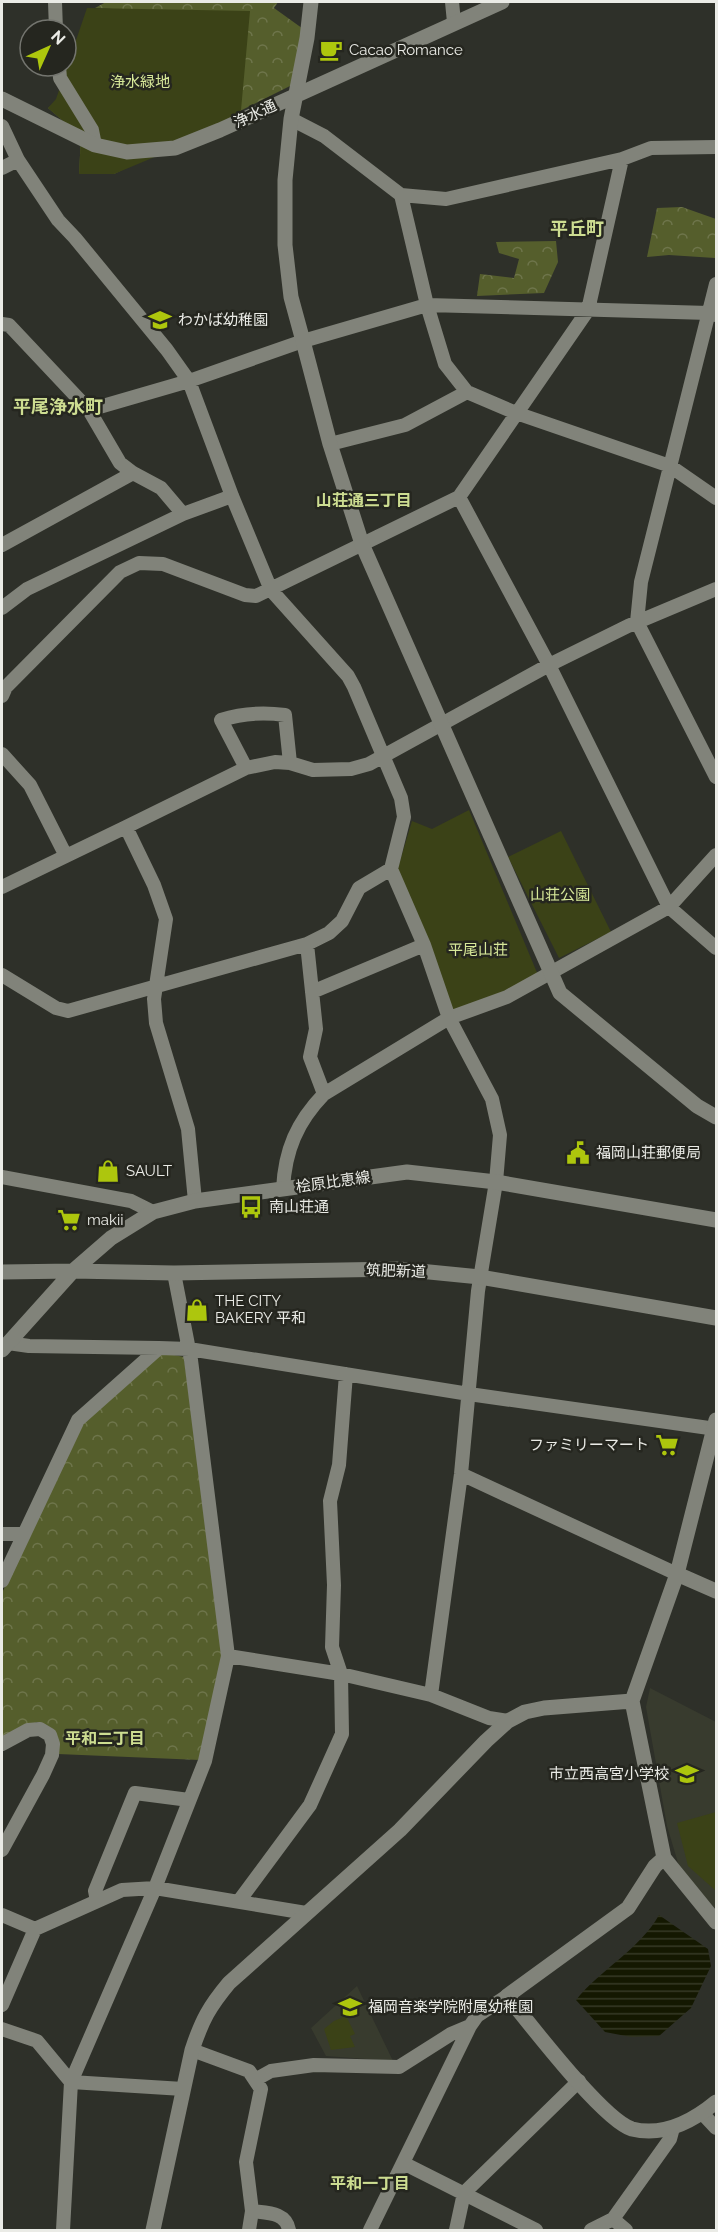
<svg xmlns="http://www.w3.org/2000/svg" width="718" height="2232" font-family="Raleway,'Noto Sans JP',sans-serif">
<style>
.built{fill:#383b2e}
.forest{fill:url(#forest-crowns)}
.park{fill:#3b4217}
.water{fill:url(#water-rules)}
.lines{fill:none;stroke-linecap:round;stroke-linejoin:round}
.street{stroke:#81837a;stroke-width:14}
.secondary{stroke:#81837a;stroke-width:15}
.labels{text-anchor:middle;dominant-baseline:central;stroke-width:5;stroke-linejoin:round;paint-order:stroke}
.poi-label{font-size:15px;fill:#eaebe6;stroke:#25261f;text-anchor:start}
.park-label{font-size:15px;fill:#d7e899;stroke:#25261f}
.street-label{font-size:15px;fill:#eaebe6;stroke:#25261f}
.neighbourhood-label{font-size:16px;font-weight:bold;fill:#cddd91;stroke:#25261f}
.quarter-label{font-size:18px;font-weight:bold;fill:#cddd91;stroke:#25261f}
</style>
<defs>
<pattern id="forest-crowns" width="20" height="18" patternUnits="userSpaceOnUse" patternTransform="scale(1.5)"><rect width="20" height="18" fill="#555e2c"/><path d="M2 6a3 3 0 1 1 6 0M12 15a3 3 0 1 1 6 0" fill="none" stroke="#6e754b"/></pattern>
<pattern id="water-rules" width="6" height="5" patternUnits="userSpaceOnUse" patternTransform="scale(1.5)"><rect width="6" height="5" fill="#141801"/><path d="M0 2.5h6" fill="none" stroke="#363a26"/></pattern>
</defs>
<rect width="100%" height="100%" fill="#2e3029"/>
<path class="built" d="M 650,1688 L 716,1722 L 716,1915 L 679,1866 L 667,1826 L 646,1707 Z
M 357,1986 L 393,2061 L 326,2056 L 311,2028 Z"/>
<path class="forest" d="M 106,2 L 278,2 L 274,8 L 306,31 L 292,85 L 114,174 L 79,174 L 81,136 L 48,108 L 169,12 L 95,8 Z
M 682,207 L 716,219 L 715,258 L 669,255 L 647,257 L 657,208 Z
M 556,241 L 558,262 L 544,293 L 477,296 L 480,274 L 514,278 L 519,259 L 499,253 L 496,242 Z
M 164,1353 L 184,1357 L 223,1651 L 200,1760 L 58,1754 L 55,1733 L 37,1722 L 2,1738 L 2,1593 L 83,1424 L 157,1356 Z"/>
<path class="park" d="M 87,8 L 250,11 L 241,110 L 224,128 L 114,174 L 79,174 L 81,136 L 48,108 L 56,99 Z
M 469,810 L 538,975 L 512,993 L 454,1013 L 397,871 L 412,821 L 432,829 Z
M 561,831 L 611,932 L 559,958 L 508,857 Z
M 716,1812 L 716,1891 L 688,1866 L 677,1823 Z
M 346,2016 L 355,2034 L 350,2036 L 355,2047 L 331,2050 L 324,2029 L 334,2021 Z"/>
<path class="water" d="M 659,1915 L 708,1949 L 711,1966 L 691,2008 L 659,2036 L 631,2037 L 605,2032 L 576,2000 C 601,1969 640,1949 659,1915 Z"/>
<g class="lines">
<path class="street" d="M 55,2 L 56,30
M 452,2 L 454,22
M 59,66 L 60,78 L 92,130 L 95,145
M 291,119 L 324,136 L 401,195 L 446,199 L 622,159
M 2,126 L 18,160 L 58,220 L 75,238 L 167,350 L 189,381 L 232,496 L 271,590 L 348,676 L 354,687 L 401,798 L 404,817 L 391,869 L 424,945 L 449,1018 L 492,1099 L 500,1135 L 496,1182 L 478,1291 L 461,1474 L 431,1695
M 716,147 L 651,148 L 622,159 L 588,310 L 459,497 L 549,665 L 669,907 L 716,948
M 2,168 L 18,160
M 401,195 L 427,305 L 445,364 L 467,392 L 516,413 L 670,466 L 716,498
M 716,284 L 641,582 L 637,622 L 716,777
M 2,324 L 9,325 L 89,410 L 120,463 L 133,473 L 161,488 L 183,514 L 232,496
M 89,410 L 189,381 L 303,341 L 427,305 L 709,313 L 716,315
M 330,444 L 405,425 L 467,392
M 2,545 L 133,473
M 2,608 L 27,589 L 183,514
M 2,696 L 6,687 L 120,572 L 139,563 L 163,564 L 245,595 L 256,596 L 459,497
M 2,754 L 30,785 L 66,856 L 2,887
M 246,768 L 221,720 C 243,713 263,712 285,715 L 290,763
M 126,827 L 246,768 L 275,762 L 290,763 L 313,770 L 351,769 L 369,764 L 549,665 L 628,626 L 716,589
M 66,856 L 126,827 L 154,885 L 166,919 L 154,999 L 156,1023 L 188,1129 L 195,1201
M 2,975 L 56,1008 L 68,1011 L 307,944
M 312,992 L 424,945
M 324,1094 L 310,1057 L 316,1029 L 307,944 L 329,933 L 342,921 L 359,888 L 391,869
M 2,1177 L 131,1201 L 153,1212
M 283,1189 C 285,1150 297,1122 324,1094 L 449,1018 L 507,997 L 669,907 L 716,855
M 8,1343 L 29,1346 L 159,1348
M 346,1374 L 339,1465 L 330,1501 L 334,1585 L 332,1647 L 341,1674 L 431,1695 L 489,1718 L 508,1721
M 461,1474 L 677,1574
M 2,1534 L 24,1534
M 2,1581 L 78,1420 L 159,1348 L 189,1349 L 469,1394 L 716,1429
M 228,1656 L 341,1674 L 342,1734 L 310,1805 L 239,1901
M 2,1744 L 28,1730 L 40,1729 L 50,1735 L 53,1744 L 52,1755 L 43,1775 L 2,1850
M 97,1901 L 95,1891 L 135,1793 L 189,1800
M 2,1915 L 35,1929 L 122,1890 L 155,1888 L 306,1913
M 2,2005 L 35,1929
M 2,2029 L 37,2041 L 71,2082 L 183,2089
M 192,2050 L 249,2071 L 261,2089 L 246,2162 L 252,2211 L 249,2230
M 255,2080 L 271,2071 L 314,2065 L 399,2067 L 451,2034 L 470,2026
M 702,2113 L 716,2128
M 403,2163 L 536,2230
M 252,2211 C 267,2213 286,2212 289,2230
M 613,2219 L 626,2230
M 63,2230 L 71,2082 L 155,1888 L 205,1761 L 228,1656 L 191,1360 L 174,1273
M 370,2230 L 470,2026 L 477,2016 L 507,1996
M 456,2230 L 464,2193 L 579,2081
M 591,2230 L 613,2219 L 670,2139 L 673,2128"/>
<path class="secondary" d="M 311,2 L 307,38 L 291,119 L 285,180 L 285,245 L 291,297 L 303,341 L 330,444 L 362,544 L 560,993 L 697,1106 L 716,1117
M 2,99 L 95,145 L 127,152 L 175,148 L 220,130 L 502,2
M 2,1272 L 73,1271 L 174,1273 L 399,1269 L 480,1277 L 716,1318
M 2,1350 L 73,1271 L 111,1238 L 153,1212 L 195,1201 L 407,1172 L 496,1182 L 716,1220
M 716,1420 L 677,1574 L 632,1701 L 664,1858 L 716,1922
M 677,1574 L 716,1591
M 664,1858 L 655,1866 L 628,1908 L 507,1996 C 530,2024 603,2120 632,2129 C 664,2137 693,2121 716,2102
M 153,2230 L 192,2050 C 202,2020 209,2007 229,1983 L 400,1830 L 486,1741 L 508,1721 L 525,1712 L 544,1708 L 632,1701"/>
</g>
<defs>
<g id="cafe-bare" transform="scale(1.8)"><path d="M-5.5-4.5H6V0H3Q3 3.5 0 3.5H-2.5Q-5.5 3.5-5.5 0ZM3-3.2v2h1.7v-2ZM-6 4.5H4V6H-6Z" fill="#adc60d" stroke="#25261f" stroke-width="2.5" paint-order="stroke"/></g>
<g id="school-bare" transform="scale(1.8)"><path d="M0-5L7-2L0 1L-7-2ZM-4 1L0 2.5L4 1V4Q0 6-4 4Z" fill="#adc60d" stroke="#25261f" stroke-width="2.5" paint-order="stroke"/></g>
<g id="civic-bare" transform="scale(1.8)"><path d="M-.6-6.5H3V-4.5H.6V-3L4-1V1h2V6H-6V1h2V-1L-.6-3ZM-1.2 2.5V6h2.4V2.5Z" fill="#adc60d" stroke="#25261f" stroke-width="2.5" paint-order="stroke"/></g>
<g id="shop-bare" transform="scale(1.8)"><path d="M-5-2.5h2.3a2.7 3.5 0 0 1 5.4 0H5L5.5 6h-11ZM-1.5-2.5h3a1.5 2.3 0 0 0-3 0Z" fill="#adc60d" stroke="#25261f" stroke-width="2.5" paint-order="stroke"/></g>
<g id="bus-bare" transform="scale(1.8)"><path d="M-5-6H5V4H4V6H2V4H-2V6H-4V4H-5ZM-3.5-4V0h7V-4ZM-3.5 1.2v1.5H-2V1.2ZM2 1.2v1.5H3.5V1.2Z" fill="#adc60d" stroke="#25261f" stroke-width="2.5" paint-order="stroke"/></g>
<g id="supermarket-bare" transform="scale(1.8)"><path d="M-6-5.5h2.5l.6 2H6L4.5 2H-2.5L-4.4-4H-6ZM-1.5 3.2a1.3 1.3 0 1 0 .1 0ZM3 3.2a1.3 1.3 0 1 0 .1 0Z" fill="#adc60d" stroke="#25261f" stroke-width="2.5" paint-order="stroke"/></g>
</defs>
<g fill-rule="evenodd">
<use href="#cafe-bare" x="331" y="50"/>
<use href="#school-bare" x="160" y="320"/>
<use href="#civic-bare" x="578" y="1153"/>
<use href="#shop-bare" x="108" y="1171"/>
<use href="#bus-bare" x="251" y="1207"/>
<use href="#supermarket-bare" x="69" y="1220"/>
<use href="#shop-bare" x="197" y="1310"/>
<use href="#supermarket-bare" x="667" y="1445"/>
<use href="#school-bare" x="687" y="1774"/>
<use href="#school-bare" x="350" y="2007"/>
</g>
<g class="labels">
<g class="poi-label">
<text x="349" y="50">Cacao Romance</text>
<text x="178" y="320">わかば幼稚園</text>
<text x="596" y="1153">福岡山荘郵便局</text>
<text x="126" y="1171">SAULT</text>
<text x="269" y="1207">南山荘通</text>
<text x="87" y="1220">makii</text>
<text x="215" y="1301">THE CITY<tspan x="215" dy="17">BAKERY 平和</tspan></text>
<text x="649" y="1445" text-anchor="end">ファミリーマート</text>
<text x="669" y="1774" text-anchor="end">市立西高宮小学校</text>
<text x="368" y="2007">福岡音楽学院附属幼稚園</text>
</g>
<g class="park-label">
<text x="140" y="82">浄水緑地</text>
<text x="560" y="895">山荘公園</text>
<text x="478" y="950">平尾山荘</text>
</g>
<g class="street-label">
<text transform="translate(255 114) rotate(-25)">浄水通</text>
<text transform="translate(333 1182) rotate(-8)">桧原比恵線</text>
<text transform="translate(396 1271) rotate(2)">筑肥新道</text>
</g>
<g class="neighbourhood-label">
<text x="364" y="500">山荘通三丁目</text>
<text x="105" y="1738">平和二丁目</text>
<text x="370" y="2183">平和一丁目</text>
</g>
<g class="quarter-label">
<text x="577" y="228">平丘町</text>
<text x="58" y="406">平尾浄水町</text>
</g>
</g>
<rect width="718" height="2232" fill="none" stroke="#eaebe6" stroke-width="6"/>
<g transform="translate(48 48) rotate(45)"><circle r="28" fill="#25261f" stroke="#74756f" stroke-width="1.5"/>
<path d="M0-4.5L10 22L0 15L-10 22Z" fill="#adc60d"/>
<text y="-9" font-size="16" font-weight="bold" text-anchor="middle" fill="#eaebe6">N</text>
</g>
</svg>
